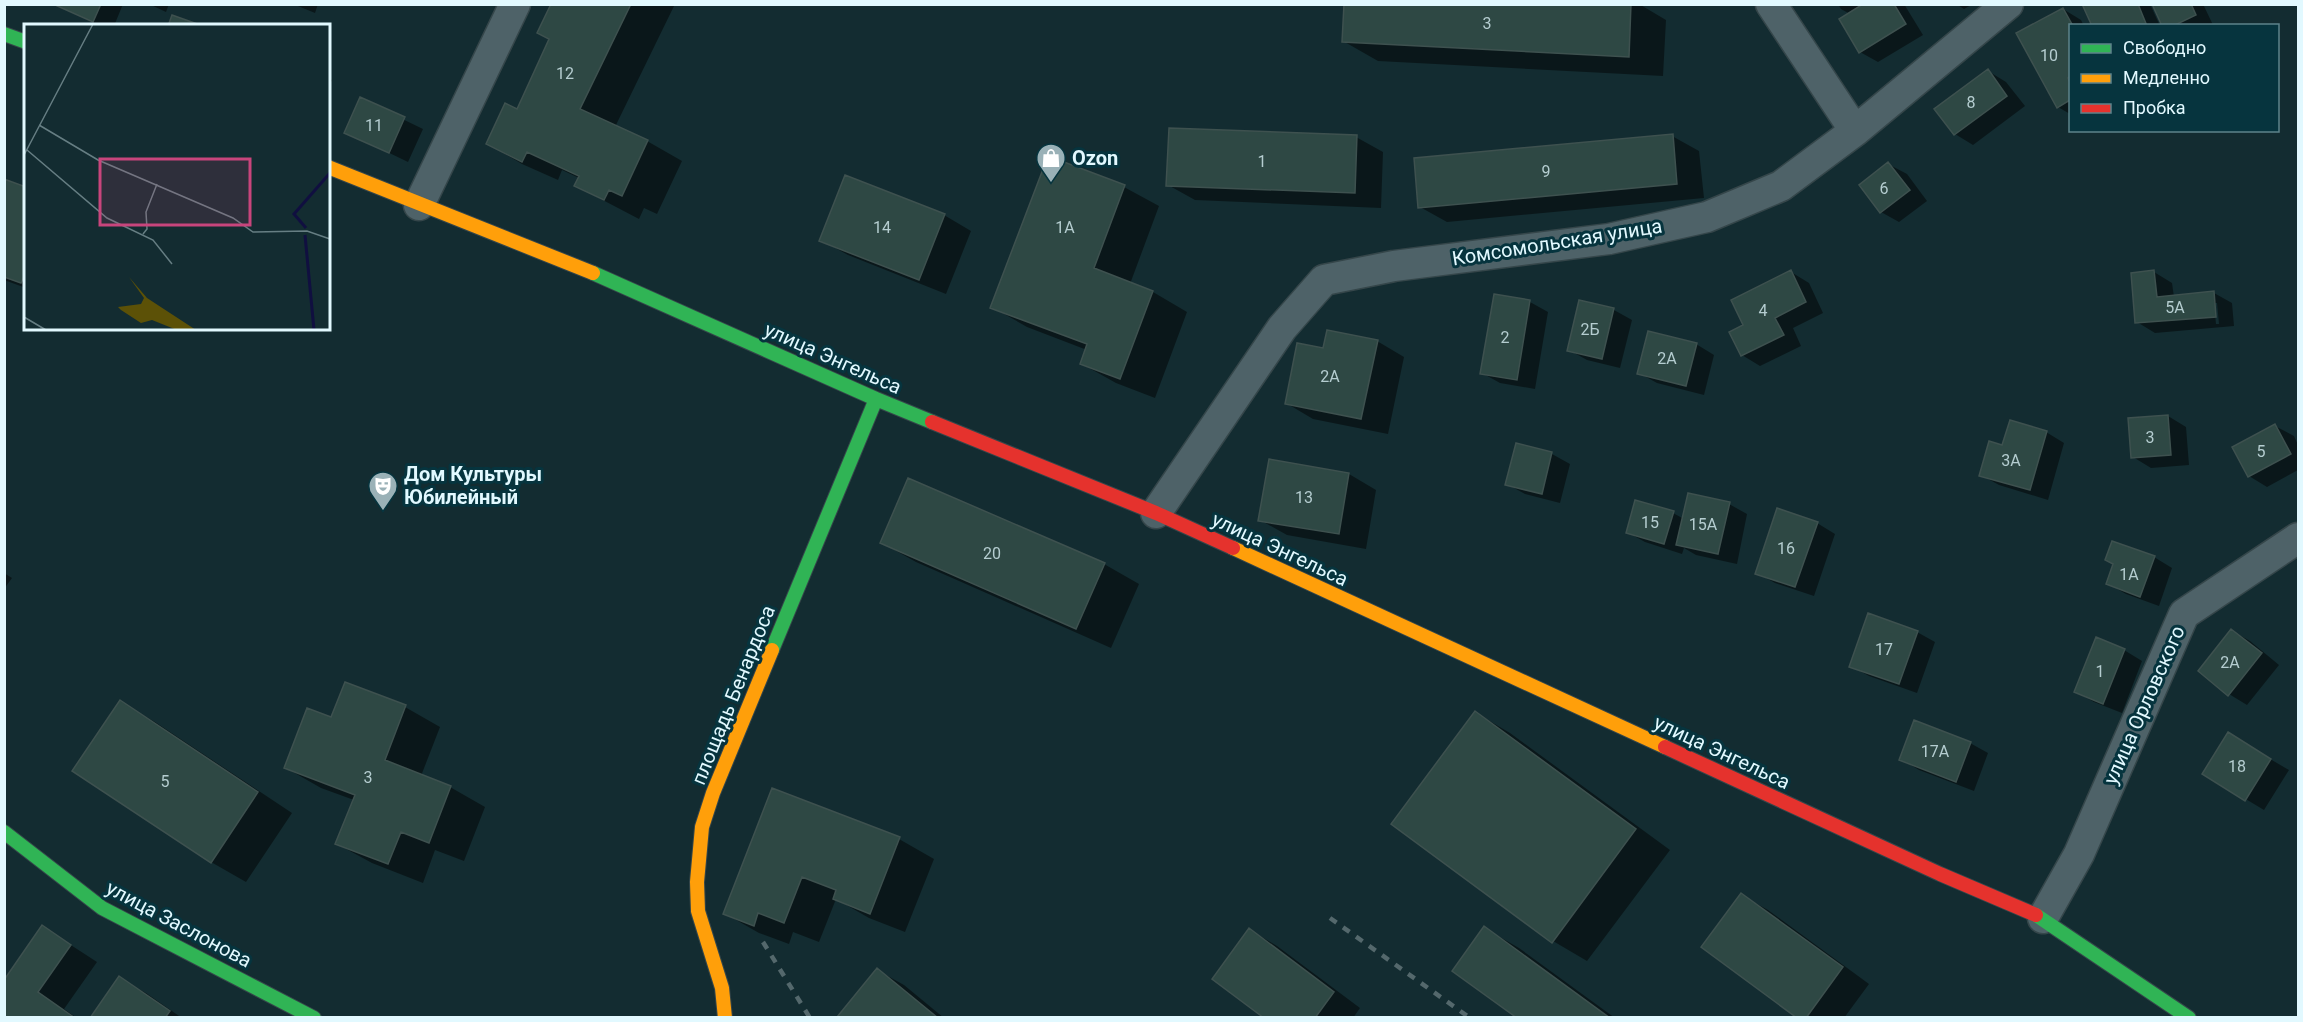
<svg xmlns="http://www.w3.org/2000/svg" width="2303" height="1022" font-family="Roboto,sans-serif">
<style>
.shadow{fill:#0007;fill-rule:evenodd}
.building{fill:#2e4844;stroke:#3e514f;stroke-width:1.5}
.lines{fill:none;stroke-linecap:round;stroke-linejoin:round}
.street-casing{stroke:#35464a;stroke-width:33}
.fast-casing{stroke:#35464a;stroke-width:16}
.slow-casing{stroke:#35464a;stroke-width:16}
.jam-casing{stroke:#35464a;stroke-width:16}
.street{stroke:#4e6268;stroke-width:30}
.fast{stroke:#30b455;stroke-width:14}
.slow{stroke:#ff9f0a;stroke-width:14}
.jam{stroke:#e5322d;stroke-width:14}
.rail{stroke:#54686c;stroke-width:4.5;stroke-dasharray:8 8;stroke-linecap:butt}
.labels{text-anchor:middle;dominant-baseline:central;stroke-width:6;stroke-linejoin:round;paint-order:stroke}
.number-label{font-size:16px;fill:#b5cdd0}
.poi-label{font-size:20px;font-weight:bold;fill:#e2f9ff;stroke:#06343e;text-anchor:start}
.street-label{font-size:20px;fill:#e2f9ff;stroke:#06343e}
.inset-river{fill:none;stroke:#100f40;stroke-width:3}
.inset-road{fill:none;stroke:#667e83;stroke-width:1.5}
.view{fill:#c8457c;fill-opacity:0.15;stroke:#c8457c;stroke-width:3}
.inset-edge{fill:none;stroke:#e2f9ff;stroke-width:3}
</style>
<rect width="100%" height="100%" fill="#132c31"/>
<path class="shadow" d="M 56,4 L 123,4 L 114,26 L 99,26 Z
M 149,4 L 169,4 L 166,12 Z
M 293,4 L 318,4 L 315,13 Z
M 552,4 L 675,4 L 615,127 L 647,141 L 682,161 L 657,214 L 644,208 L 639,219 L 576,186 L 579,178 L 562,170 L 558,180 L 522,164 L 488,144 L 518,111 L 551,39 Z
M 1345,4 L 1639,4 L 1666,20 L 1663,76 L 1378,61 L 1343,41 Z
M 1838,4 L 1904,4 L 1923,35 L 1878,62 L 1860,52 L 1850,14 L 1841,9 Z
M 1956,4 L 1973,4 L 1964,9 Z
M 2084,4 L 2150,4 L 2160,26 L 2093,26 Z
M 2154,4 L 2203,4 L 2213,25 L 2164,26 Z
M 2063,9 L 2081,20 L 2084,26 L 2070,26 L 2070,114 L 2058,107 Z
M 1988,71 L 2006,82 L 2025,106 L 1973,145 L 1955,134 L 1936,110 Z
M 328,78 L 332,80 L 328,88 Z
M 361,99 L 423,129 L 408,162 L 346,132 Z
M 1672,136 L 1699,151 L 1704,198 L 1447,222 L 1420,207 Z
M 1356,137 L 1383,152 L 1381,208 L 1195,200 L 1168,185 Z
M 1888,164 L 1907,174 L 1927,201 L 1899,222 L 1881,212 Z
M 4,181 L 26,189 L 26,288 L 4,280 Z
M 1124,187 L 1159,206 L 1130,284 L 1153,292 L 1187,312 L 1155,398 L 1116,383 L 1082,364 L 1087,350 L 1027,327 L 992,307 Z
M 944,215 L 971,231 L 946,294 L 848,255 L 821,240 Z
M 1791,272 L 1809,283 L 1823,313 L 1793,328 L 1801,346 L 1760,366 L 1742,355 L 1745,326 Z
M 2154,272 L 2172,283 L 2174,297 L 2214,293 L 2232,303 L 2234,326 L 2155,333 L 2137,322 ZM 2214,303 L 2217,303 L 2219,324 L 2216,324 Z
M 1496,295 L 1530,302 L 1548,312 L 1535,389 L 1500,383 L 1482,373 Z
M 1614,310 L 1632,320 L 1620,368 L 1587,360 L 1569,350 Z
M 1377,341 L 1404,357 L 1388,434 L 1313,419 L 1286,403 L 1324,350 Z
M 1696,344 L 1714,355 L 1704,395 L 1657,383 L 1639,373 Z
M 2168,416 L 2186,427 L 2189,465 L 2151,468 L 2133,457 Z
M 2275,426 L 2294,436 L 2298,445 L 2298,470 L 2267,487 L 2249,476 Z
M 2046,432 L 2064,443 L 2048,500 L 1999,485 L 1981,475 Z
M 1517,445 L 1552,454 L 1570,464 L 1560,503 L 1525,494 L 1507,484 Z
M 1349,474 L 1376,490 L 1366,549 L 1287,535 L 1260,520 Z
M 1729,504 L 1747,514 L 1737,564 L 1696,555 L 1684,548 L 1682,554 L 1645,542 L 1627,532 L 1673,513 L 1684,519 Z
M 1817,523 L 1835,534 L 1814,596 L 1775,583 L 1757,573 Z
M 882,543 L 1104,564 L 1139,584 L 1111,648 L 916,562 Z
M 2154,557 L 2172,568 L 2159,606 L 2126,594 L 2107,583 L 2114,564 Z
M 4,573 L 12,578 L 4,589 Z
M 2232,631 L 2250,641 L 2279,665 L 2247,705 L 2229,694 Z
M 1917,632 L 1935,642 L 1917,693 L 1869,676 L 1851,666 Z
M 2124,650 L 2142,661 L 2122,713 L 2094,702 L 2076,692 Z
M 120,702 L 155,722 L 292,813 L 246,882 L 211,862 Z
M 405,707 L 440,727 L 421,776 L 450,787 L 485,807 L 464,861 L 435,850 L 423,883 L 372,863 L 337,844 L 354,800 L 321,788 L 286,768 L 332,719 Z
M 1476,713 L 1510,733 L 1670,850 L 1587,961 L 1553,941 Z
M 1970,743 L 1988,753 L 1974,791 L 1919,770 L 1901,759 Z
M 2246,745 L 2289,770 L 2264,810 L 2204,774 Z
M 772,790 L 899,839 L 934,859 L 905,932 L 869,918 L 836,899 L 819,942 L 793,932 L 789,944 L 759,933 L 724,913 Z
M 1741,895 L 1768,910 L 1869,984 L 1844,1018 L 1800,1018 Z
M 43,927 L 97,962 L 64,1009 L 77,1018 L 4,1018 Z
M 1484,928 L 1519,948 L 1615,1018 L 1519,1018 Z
M 1250,930 L 1277,946 L 1360,1008 L 1353,1018 L 1266,1018 Z
M 877,970 L 904,985 L 944,1018 L 840,1018 Z
M 119,978 L 146,993 L 182,1018 L 92,1018 Z"/>
<path class="building" d="M 53,4 L 101,4 L 93,22 Z
M 551,4 L 631,4 L 580,109 L 648,140 L 622,196 L 609,190 L 604,200 L 574,186 L 579,176 L 527,152 L 522,162 L 486,144 L 505,103 L 517,109 L 549,39 L 537,33 Z
M 1344,4 L 1631,4 L 1629,57 L 1342,42 Z
M 1863,4 L 1894,4 L 1906,24 L 1859,53 L 1839,19 Z
M 2082,4 L 2138,4 L 2147,26 L 2092,26 Z
M 2152,4 L 2191,4 L 2196,15 L 2173,26 L 2162,26 Z
M 2063,8 L 2073,26 L 2070,26 L 2070,76 L 2068,78 L 2070,83 L 2070,100 L 2057,108 L 2016,33 Z
M 172,15 L 203,26 L 168,26 Z
M 1988,69 L 2007,96 L 1954,135 L 1934,109 Z
M 360,97 L 405,117 L 389,153 L 344,133 Z
M 1169,128 L 1357,135 L 1355,193 L 1166,186 Z
M 1673,134 L 1677,184 L 1418,208 L 1414,158 Z
M 1048,156 L 1125,185 L 1094,268 L 1153,291 L 1120,379 L 1080,364 L 1087,344 L 990,308 Z
M 1888,162 L 1910,190 L 1880,213 L 1859,185 Z
M 845,175 L 945,214 L 919,280 L 819,241 Z
M 4,179 L 26,187 L 26,272 L 21,283 L 4,277 Z
M 1791,270 L 1806,302 L 1775,318 L 1784,335 L 1741,356 L 1729,332 L 1743,325 L 1731,300 Z
M 2154,270 L 2157,297 L 2214,291 L 2216,317 L 2135,323 L 2131,273 Z
M 1494,294 L 1530,300 L 1517,380 L 1480,374 Z
M 1579,300 L 1614,308 L 1602,359 L 1567,351 Z
M 1327,330 L 1378,340 L 1361,419 L 1285,404 L 1297,343 L 1323,348 Z
M 1648,331 L 1697,343 L 1686,386 L 1637,374 Z
M 2168,415 L 2171,455 L 2131,458 L 2128,418 Z
M 2010,420 L 2047,431 L 2030,490 L 1979,476 L 1989,441 L 2002,445 Z
M 2275,424 L 2291,454 L 2248,477 L 2232,447 Z
M 1516,443 L 1552,452 L 1542,494 L 1505,485 Z
M 1269,459 L 1349,473 L 1339,534 L 1258,521 Z
M 908,478 L 1105,563 L 1076,629 L 880,543 Z
M 1688,493 L 1730,502 L 1718,554 L 1676,545 Z
M 1635,500 L 1674,511 L 1664,544 L 1626,533 Z
M 1777,508 L 1818,522 L 1795,587 L 1755,574 Z
M 2112,541 L 2155,556 L 2140,597 L 2106,584 L 2113,564 L 2105,560 Z
M 1868,613 L 1918,631 L 1899,684 L 1849,667 Z
M 2231,629 L 2262,653 L 2228,696 L 2198,671 Z
M 2096,637 L 2125,649 L 2103,704 L 2074,692 Z
M 345,682 L 406,705 L 385,760 L 451,786 L 429,843 L 401,832 L 388,864 L 335,844 L 355,795 L 284,768 L 307,708 L 331,717 Z
M 120,700 L 258,792 L 211,863 L 72,771 Z
M 1475,711 L 1636,829 L 1552,943 L 1391,824 Z
M 1914,720 L 1971,742 L 1956,782 L 1899,760 Z
M 2228,732 L 2271,759 L 2245,801 L 2202,774 Z
M 772,788 L 900,837 L 870,914 L 833,899 L 836,890 L 802,877 L 784,923 L 758,913 L 754,926 L 723,914 Z
M 1741,893 L 1843,967 L 1806,1018 L 1797,1018 L 1701,947 Z
M 42,925 L 71,945 L 38,992 L 75,1018 L 4,1018 L 4,980 Z
M 1484,926 L 1610,1018 L 1517,1018 L 1452,971 Z
M 1249,928 L 1334,992 L 1315,1018 L 1264,1018 L 1212,979 Z
M 877,968 L 938,1018 L 837,1017 Z
M 119,976 L 170,1011 L 165,1018 L 90,1018 Z"/>
<g class="lines">
<g class="street-casing">
<path id="street" d="M 1771,4 L 1855,131
M 419,205 L 515,4
M 1156,513 L 1282,328 L 1324,280 L 1394,266 L 1609,239 L 1707,217 L 1781,186 L 1855,131 L 2008,4
M 2043,918 L 2079,854 L 2184,614 L 2298,538"/>
</g>
<g class="fast-casing">
<path id="fast" d="M 4,34 L 26,42
M 593,273 L 876,399 L 932,422
M 772,650 L 876,399
M 4,832 L 102,908 L 314,1018
M 2036,915 L 2189,1018"/>
</g>
<g class="slow-casing">
<path id="slow" d="M 328,167 L 593,273
M 1233,548 L 1665,747
M 725,1018 L 722,988 L 698,911 L 697,882 L 702,827 L 713,793 L 772,650"/>
</g>
<g class="jam-casing">
<path id="jam" d="M 932,422 L 1156,513 L 1233,548
M 1665,747 L 1940,874 L 2036,915"/>
</g>
<use href="#street" class="street"/>
<use href="#fast" class="fast"/>
<use href="#slow" class="slow"/>
<use href="#jam" class="jam"/>
<path class="rail" d="M 1330,918 L 1470,1018
M 763,942 L 810,1018"/>
</g>
<defs>
<g id="shop-pin" transform="scale(1.5)"><path d="M0 17L-7.5 6A9.5 9.5 0 1 1 7.5 6Z" fill="#9ab1b7" stroke="#06343e"/><path d="M-5-2.5h2.3a2.7 3.5 0 0 1 5.4 0H5L5.5 6h-11ZM-1.5-2.5h3a1.5 2.3 0 0 0-3 0Z" fill="#fff"/></g>
<g id="theatre-pin" transform="scale(1.5)"><path d="M0 17L-7.5 6A9.5 9.5 0 1 1 7.5 6Z" fill="#9ab1b7" stroke="#06343e"/><path d="M-5-5.5Q0-4 5-5.5V0Q5 5 0 6Q-5 5-5 0ZM-3.3-2.5H-1v1.5H-3.3ZM1-2.5H3.3v1.5H1ZM-2.8 1Q0 5.5 2.8 1Z" fill="#fff"/></g>
</defs>
<g fill-rule="evenodd">
<use href="#shop-pin" x="1051" y="158"/>
<use href="#theatre-pin" x="383" y="486"/>
</g>
<g class="labels">
<g class="number-label">
<text x="1487" y="23">3</text>
<text x="2049" y="55">10</text>
<text x="565" y="73">12</text>
<text x="1971" y="102">8</text>
<text x="374" y="125">11</text>
<text x="1262" y="161">1</text>
<text x="1546" y="171">9</text>
<text x="1884" y="188">6</text>
<text x="882" y="227">14</text>
<text x="1065" y="227">1А</text>
<text x="2175" y="307">5А</text>
<text x="1763" y="310">4</text>
<text x="1590" y="329">2Б</text>
<text x="1505" y="337">2</text>
<text x="1667" y="358">2А</text>
<text x="1330" y="376">2А</text>
<text x="2150" y="437">3</text>
<text x="2261" y="451">5</text>
<text x="2011" y="460">3А</text>
<text x="1304" y="497">13</text>
<text x="1650" y="522">15</text>
<text x="1703" y="524">15А</text>
<text x="1786" y="548">16</text>
<text x="992" y="553">20</text>
<text x="2129" y="574">1А</text>
<text x="1884" y="649">17</text>
<text x="2230" y="662">2А</text>
<text x="2100" y="671">1</text>
<text x="1935" y="751">17А</text>
<text x="2237" y="766">18</text>
<text x="368" y="777">3</text>
<text x="165" y="781">5</text>
</g>
<g class="poi-label">
<text x="1072" y="158">Ozon</text>
<text x="404" y="474">Дом Культуры<tspan x="404" dy="23">Юбилейный</tspan></text>
</g>
<g class="street-label">
<text transform="translate(1557 242) rotate(-9)">Комсомольская улица</text>
<text transform="translate(833 358) rotate(24)">улица Энгельса</text>
<text transform="translate(1280 549) rotate(25)">улица Энгельса</text>
<text transform="translate(733 695) rotate(-68)">площадь Бенардоса</text>
<text transform="translate(2144 705) rotate(-66)">улица Орловского</text>
<text transform="translate(1722 752) rotate(25)">улица Энгельса</text>
<text transform="translate(179 924) rotate(28)">улица Заслонова</text>
</g>
</g>
<g transform="translate(24 24)">
<rect width="306" height="306" fill="#132c31"/>
<path d="M 105,253 L 123,274 L 172,306 L 153,306 L 128,296 L 117,299 L 97,286 L 94,283 L 117,280 L 120,274 Z" fill="#5c5107"/>
<path class="inset-river" d="M 282,204 L 270,190 L 306,149M 281,211 L 290,306"/>
<path class="inset-road" d="M 15,101 L 74,136 L 209,194 L 229,208 L 283,207 L 306,215M 3,126 L 83,194 L 129,216 L 148,240M 0,131 L 69,0M 119,210 L 123,205 L 122,188 L 133,160M 0,293 L 22,306"/>
<path class="view" d="M 76,135 L 226,135 L 226,201 L 76,201 Z"/>
<rect width="306" height="306" class="inset-edge"/>
</g>
<rect width="2303" height="1022" fill="none" stroke="#e2f9ff" stroke-width="12"/>
<rect x="2069" y="24" width="210" height="108" fill="#06343e" stroke="#5e838b" stroke-width="1.5"/>
<rect x="2081" y="44" width="30" height="9" fill="#30b455" stroke="#5e838b" stroke-width="1.5"/>
<text x="2123" y="54" font-size="18" fill="#e2f9ff">Свободно</text>
<rect x="2081" y="74" width="30" height="9" fill="#ff9f0a" stroke="#5e838b" stroke-width="1.5"/>
<text x="2123" y="84" font-size="18" fill="#e2f9ff">Медленно</text>
<rect x="2081" y="104" width="30" height="9" fill="#e5322d" stroke="#5e838b" stroke-width="1.5"/>
<text x="2123" y="114" font-size="18" fill="#e2f9ff">Пробка</text>
</svg>
